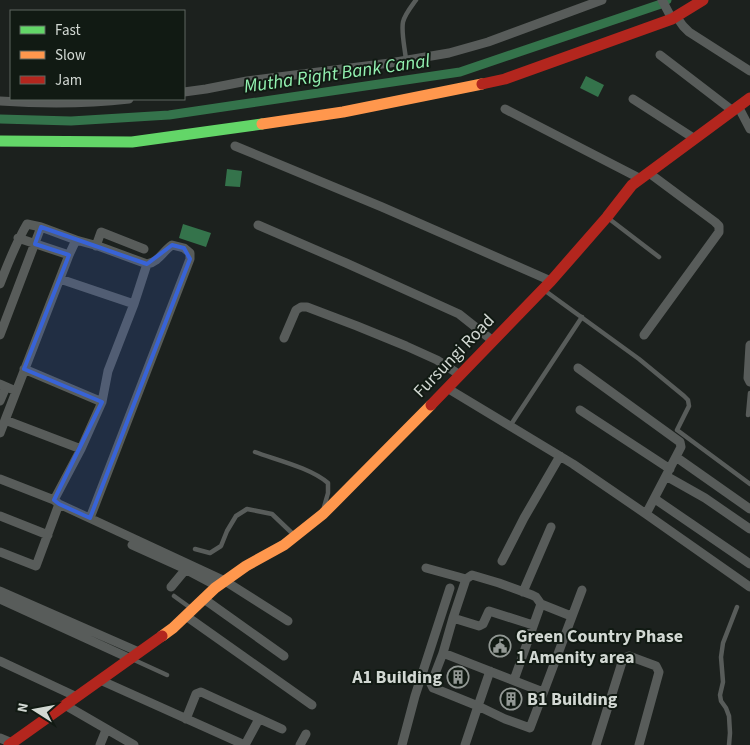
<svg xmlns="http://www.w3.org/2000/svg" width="750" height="745" font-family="'Source Sans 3',sans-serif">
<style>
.water{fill:#34734b}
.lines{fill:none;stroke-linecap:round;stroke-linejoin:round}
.canal{stroke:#34734b;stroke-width:9}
.lane{stroke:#585c5a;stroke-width:4.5}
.street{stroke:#585c5a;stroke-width:9}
.fast{stroke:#63d668;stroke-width:11}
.slow{stroke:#ff974d;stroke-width:11}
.jam{stroke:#b3261e;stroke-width:11}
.marked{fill:#3863d7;fill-opacity:0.2;stroke:#3863d7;stroke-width:4;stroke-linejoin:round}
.labels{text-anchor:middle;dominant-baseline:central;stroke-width:4;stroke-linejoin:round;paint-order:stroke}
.street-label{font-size:18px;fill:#d2d8d3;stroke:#111a13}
.poi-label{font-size:18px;font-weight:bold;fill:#d2d8d3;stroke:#111a13;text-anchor:start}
.water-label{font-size:19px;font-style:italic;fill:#93f2b1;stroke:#111a13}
</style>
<rect width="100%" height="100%" fill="#1c211e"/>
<path class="water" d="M 586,76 L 604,85 L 598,97 L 580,88 Z
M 227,169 L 242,171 L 240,187 L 225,186 Z
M 183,224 L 211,233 L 206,247 L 179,238 Z"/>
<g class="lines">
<path class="canal" d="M 0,119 L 71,121 L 169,115 L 460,72 L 661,4 L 667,0"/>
<path class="lane" d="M 406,60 C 405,49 401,32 403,22 C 405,14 411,7 416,0
M 608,218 L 659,257
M 544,290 L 639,359 L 684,396 L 688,400 L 689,406 L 677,430 L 750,484
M 748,415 L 750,393
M 510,426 L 582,317
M 255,452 C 277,460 311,468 328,483 L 328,493 L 324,507
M 195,549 L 210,553 L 221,546 L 227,531 L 236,516 L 247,509 L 272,514 L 294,535
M 174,596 L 192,609
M 132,659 L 167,675
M 729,745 L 730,733 L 729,716 L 726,708 L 721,701 L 720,695 L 723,682 L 721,657 L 723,643 L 737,607"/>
<path class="street" d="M 662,0 L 672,19
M 676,16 L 683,26 L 689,32 L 750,71
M 660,55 L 733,111
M 184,92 L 206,89 L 247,81 L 390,63 L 449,53 L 488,42 L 602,0
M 633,99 L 695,139
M 0,101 C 43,104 86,104 129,99
M 738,106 L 750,129
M 505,109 L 641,179
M 235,146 L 382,207 L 551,281
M 258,225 L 346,263 L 459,314 L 493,341
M 18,238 L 69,255
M 96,246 L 101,232 L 144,249
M 60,279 L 134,304
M 0,284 C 8,263 16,243 27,224 L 41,227 L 76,240
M 0,335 L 41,227
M 644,335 L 719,232 L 719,226 L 715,222 L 649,173
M 284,338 L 296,310 L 301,307 L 307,307 L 357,326 L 406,346 L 437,360 L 460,375
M 750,345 L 748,378 L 750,382
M 578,368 L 680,442 L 681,447 L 646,514
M 24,369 L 102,402
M 0,384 L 16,391
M 447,388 L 573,464 L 646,514 L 750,587
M 0,401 L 6,387
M 580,410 L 670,469
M 5,420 L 81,449
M 0,433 L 69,255 L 76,240 L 98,246 L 147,264 C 159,262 163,251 172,245 L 184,248 L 190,253 L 190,259 L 90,518
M 676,457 L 750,509
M 666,476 L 705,498 L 750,529
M 0,479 L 54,500 L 59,504 L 36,566 L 0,552
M 655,499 L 750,564
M 54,500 L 81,449 L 102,402 L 108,371 L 134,304 L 147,264
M 59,504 L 225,581 L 288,621
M 0,516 L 48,535
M 132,545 L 183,568 L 217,586
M 502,561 L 524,518 L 560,456
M 426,568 L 466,579
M 171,587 L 186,569
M 0,591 L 139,652
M 523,592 L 551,527
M 0,599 L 131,659
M 204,599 L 284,656
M 541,604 L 571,616
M 186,616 L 312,705
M 453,618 L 479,626 L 483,624 L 489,611 L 533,625
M 443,653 L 543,692
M 0,661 L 77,697
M 490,671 L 478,706 L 505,719 L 530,728 L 582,590
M 100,680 L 245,745
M 65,705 L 134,745
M 186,719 L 196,694 L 201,692 L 282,729
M 0,738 L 12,743
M 100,745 L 106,730
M 245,745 L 259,719
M 300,745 L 306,734
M 402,745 L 415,696 L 450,588
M 465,745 L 478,706 L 436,689 L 433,688 L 431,684 L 443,653 L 453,618 L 466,579 L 472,575 L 499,583 L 532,595 L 536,597 L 541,604 L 514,680
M 596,745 L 623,659 L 629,656 L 656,666 L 659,672 L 639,745"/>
<path class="fast" d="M 0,141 L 132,142 L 262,124"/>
<path class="slow" d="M 262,124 L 343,112 L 482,84
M 162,636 L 173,628 L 215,588 L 246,566 L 284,545 L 323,514 L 431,405"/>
<path class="jam" d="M 482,84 L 505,79 L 672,19 L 703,0
M 431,405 L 551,281 L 607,217 L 632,185 L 750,98
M 9,745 L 162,636"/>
</g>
<path class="marked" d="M 41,227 L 147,264 L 172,245 L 184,248 L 190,259 L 90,518 L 59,504 L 54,500 L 102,402 L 24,369 L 69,255 L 35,244 Z"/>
<defs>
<g id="civic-ring" transform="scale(1.125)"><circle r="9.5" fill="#111a13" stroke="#929894" stroke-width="1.5"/><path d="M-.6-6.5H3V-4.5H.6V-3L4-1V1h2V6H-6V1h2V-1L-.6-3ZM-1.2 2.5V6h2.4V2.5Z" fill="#929894"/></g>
<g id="building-ring" transform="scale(1.125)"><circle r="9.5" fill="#111a13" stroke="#929894" stroke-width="1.5"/><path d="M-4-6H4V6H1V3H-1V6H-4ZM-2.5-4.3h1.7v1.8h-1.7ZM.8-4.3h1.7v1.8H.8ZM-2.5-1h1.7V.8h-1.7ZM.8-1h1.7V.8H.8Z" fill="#929894"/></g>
</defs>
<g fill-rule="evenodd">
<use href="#civic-ring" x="500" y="646"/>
<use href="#building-ring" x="458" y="677"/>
<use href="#building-ring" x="511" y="699"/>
</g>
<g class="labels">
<g class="street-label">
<text transform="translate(454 356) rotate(-46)">Fursungi Road</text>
</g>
<g class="poi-label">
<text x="516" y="636">Green Country Phase<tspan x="516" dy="21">1 Amenity area</tspan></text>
<text x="442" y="677" text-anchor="end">A1 Building</text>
<text x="527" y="699">B1 Building</text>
</g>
<g class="water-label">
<text transform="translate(337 74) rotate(-8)">Mutha Right Bank Canal</text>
</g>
</g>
<rect x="10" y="10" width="175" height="90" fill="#111a13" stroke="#5e6660"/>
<rect x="20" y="26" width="25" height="8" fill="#63d668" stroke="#5e6660"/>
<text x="55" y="35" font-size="15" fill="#d2d8d3">Fast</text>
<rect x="20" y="51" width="25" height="8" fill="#ff974d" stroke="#5e6660"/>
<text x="55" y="60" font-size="15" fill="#d2d8d3">Slow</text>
<rect x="20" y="76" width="25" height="8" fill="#b3261e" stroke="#5e6660"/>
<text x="55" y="85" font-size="15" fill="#d2d8d3">Jam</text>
<g transform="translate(35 710) rotate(281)" stroke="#111a13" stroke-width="4" paint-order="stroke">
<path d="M0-4L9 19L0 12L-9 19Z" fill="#d2d8d3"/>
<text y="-8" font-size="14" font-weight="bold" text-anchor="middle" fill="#d2d8d3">N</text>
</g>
</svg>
